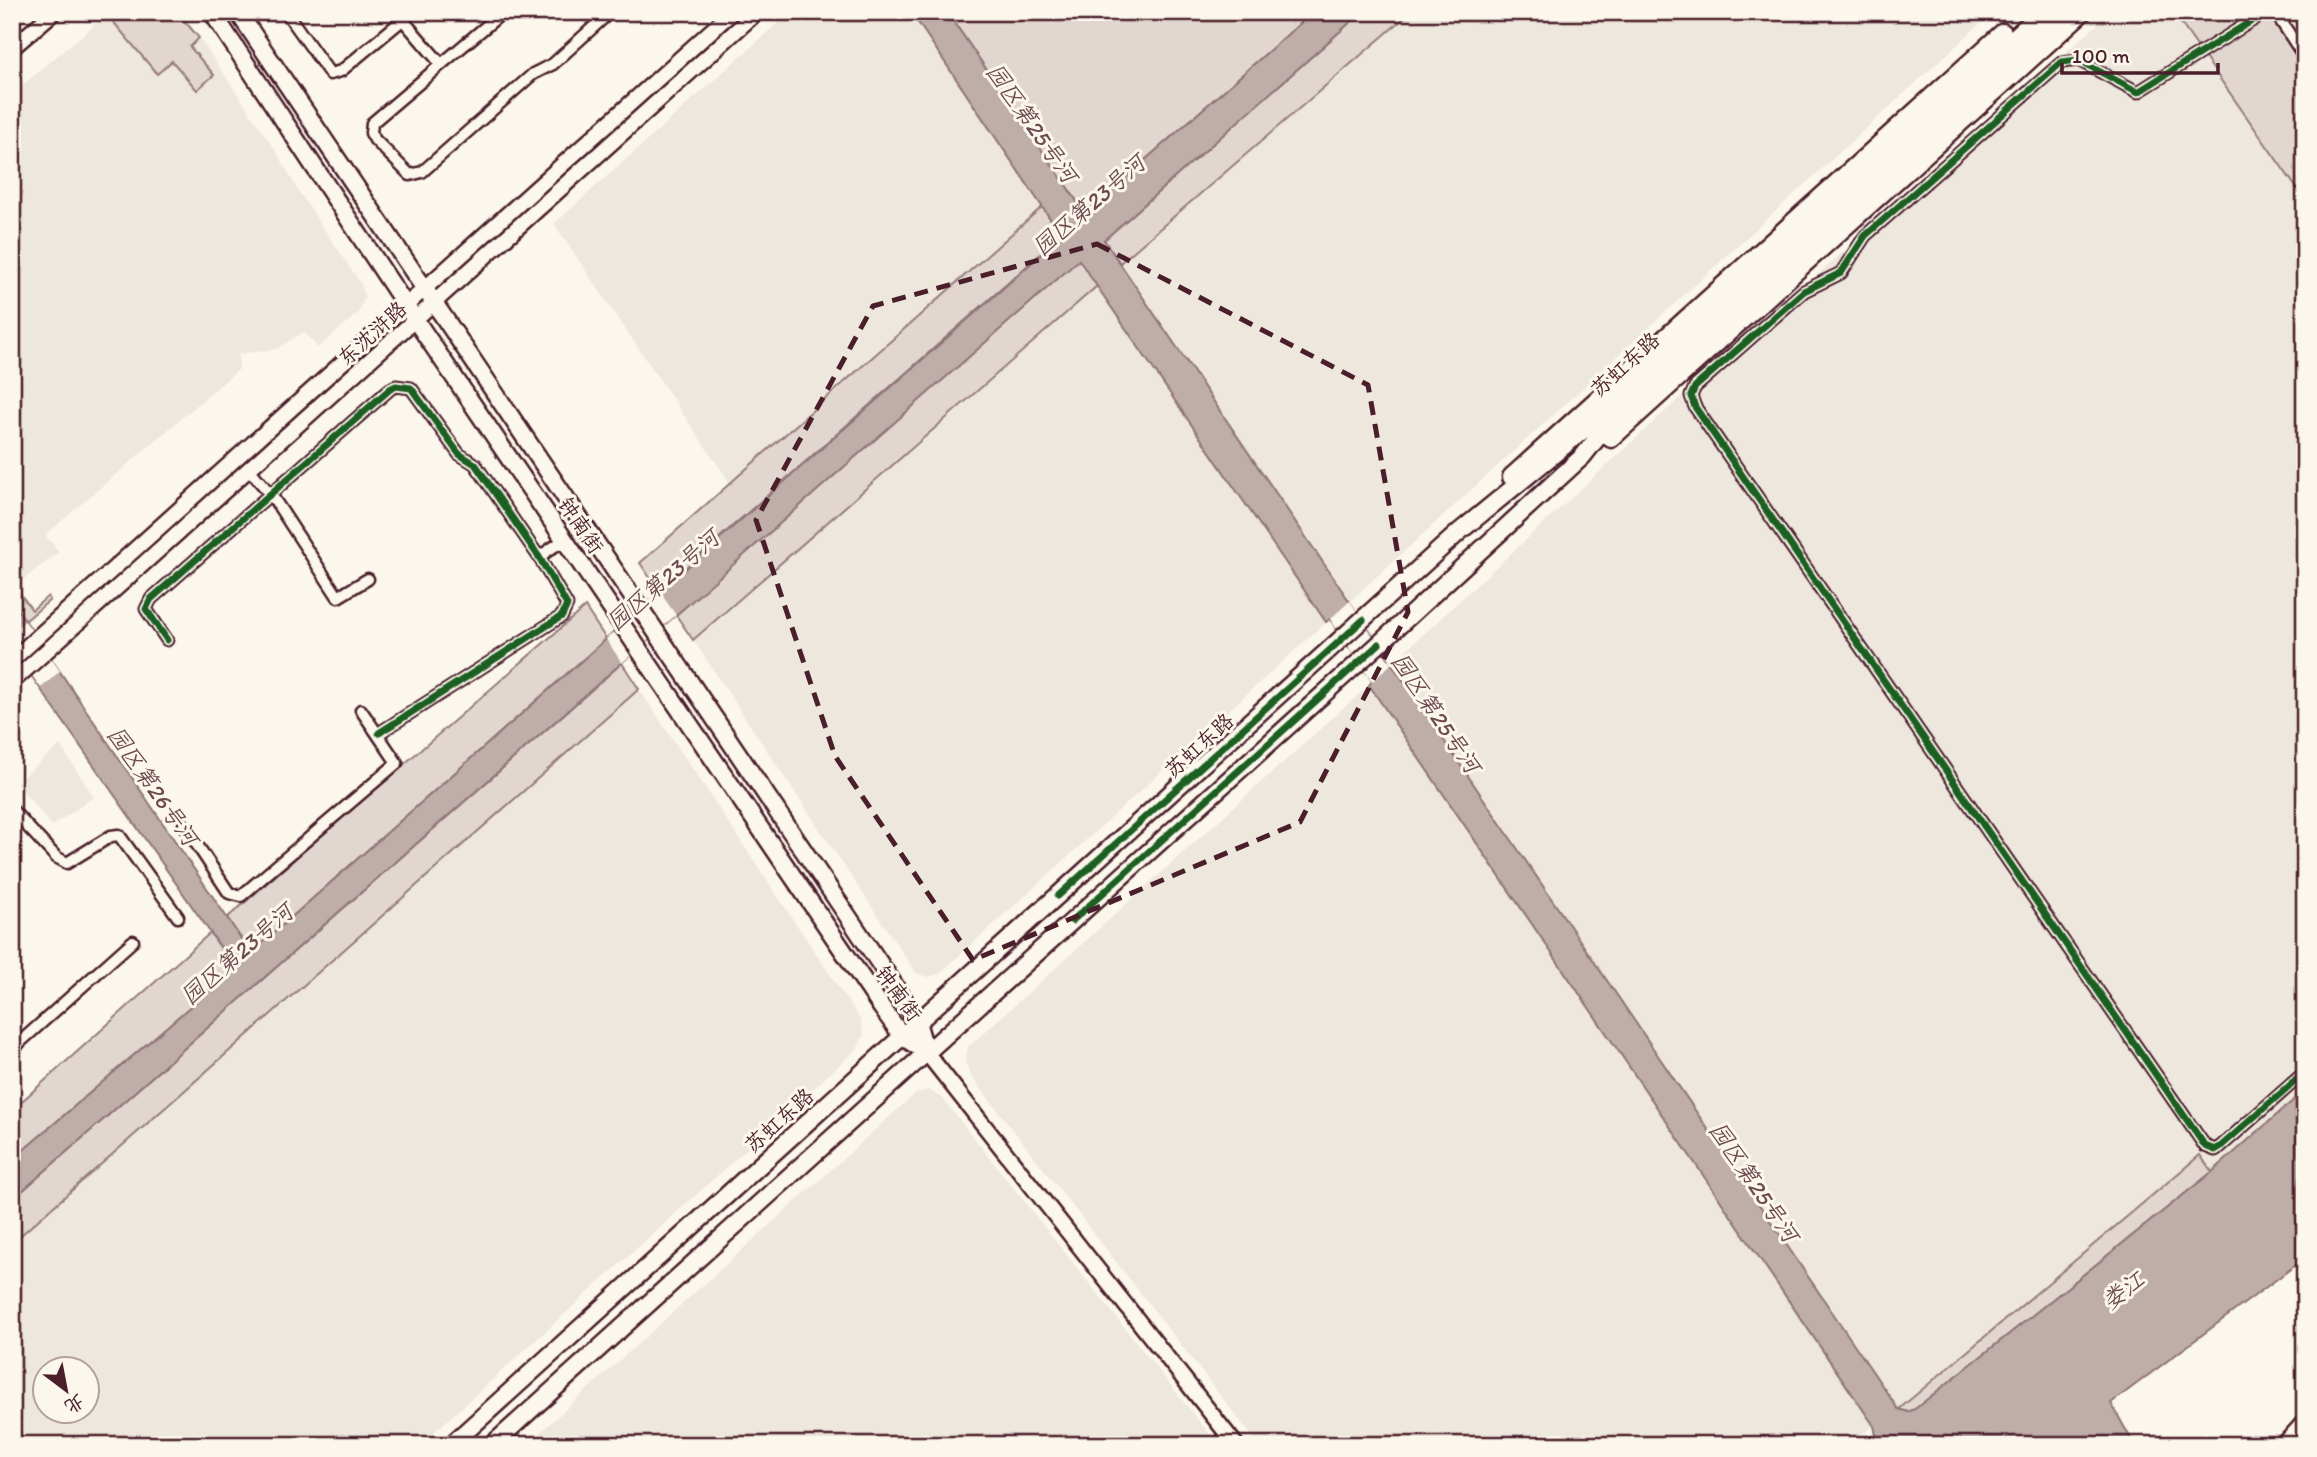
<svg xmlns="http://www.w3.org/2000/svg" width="2317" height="1457" font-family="Itim,'LXGW WenKai TC',sans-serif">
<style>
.built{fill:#eee7de;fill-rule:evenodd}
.green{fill:#e2d7d0;stroke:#967b7e;stroke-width:2}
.water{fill:#bfadaa;stroke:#907477;stroke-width:2}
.pier{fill:#fbf7ec}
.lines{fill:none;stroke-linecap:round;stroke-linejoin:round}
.street-casing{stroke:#4a1f2b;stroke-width:15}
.secondary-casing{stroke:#4a1f2b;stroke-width:19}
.primary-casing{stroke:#4a1f2b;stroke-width:21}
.highway-casing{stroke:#4a1f2b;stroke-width:23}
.street{stroke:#fbf7ec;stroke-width:10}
.secondary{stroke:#fbf7ec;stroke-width:14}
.primary{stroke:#fbf7ec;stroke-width:16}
.highway{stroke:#fbf7ec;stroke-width:18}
.cycleway-casing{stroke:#fbf7ec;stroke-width:11}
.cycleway{stroke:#1b5e20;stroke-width:7}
.marked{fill:none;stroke:#4a1f2b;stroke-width:5;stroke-dasharray:14 9;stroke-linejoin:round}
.labels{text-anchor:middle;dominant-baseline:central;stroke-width:6;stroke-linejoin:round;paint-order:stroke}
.street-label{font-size:21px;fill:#4a1f2b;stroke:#fbf7ec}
.water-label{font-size:23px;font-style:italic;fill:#6d4a51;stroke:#fbf7ec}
</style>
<rect width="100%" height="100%" fill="#fbf7ec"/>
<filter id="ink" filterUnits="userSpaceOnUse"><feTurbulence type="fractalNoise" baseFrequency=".0143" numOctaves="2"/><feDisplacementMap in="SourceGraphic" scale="14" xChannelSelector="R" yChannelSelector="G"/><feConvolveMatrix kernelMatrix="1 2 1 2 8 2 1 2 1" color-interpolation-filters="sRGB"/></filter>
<g filter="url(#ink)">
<path class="built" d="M 102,12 L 182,12 L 278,154 L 297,189 L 361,284 L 365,297 L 358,313 L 318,348 L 304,332 L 276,349 L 239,354 L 239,369 L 45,535 L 59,552 L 15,586 L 12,582 L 12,94 L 105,16 Z
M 790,12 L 911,12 L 1042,207 L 730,483 L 554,224 Z
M 1411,12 L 1993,12 L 1350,601 L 1120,263 Z
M 2111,12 L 2173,12 L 2305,200 L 2305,1090 L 2212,1172 L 2200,1156 L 1899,1409 L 1391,664 L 1682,396 Z
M 1097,286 L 1326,622 L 939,974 L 928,977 L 916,973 L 693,640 Z
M 1369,685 L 1874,1426 L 1845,1445 L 1259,1445 L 971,1076 L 965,1062 L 968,1047 Z
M 639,689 L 861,1021 L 864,1035 L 857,1049 L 420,1445 L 12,1445 L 12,1243 ZM 46,1370 L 88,1370 L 88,1412 L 46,1412 Z
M 60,745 L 94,797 L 52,826 L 16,783 Z
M 928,1090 L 942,1098 L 1218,1445 L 526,1445 L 915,1094 Z"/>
<path class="green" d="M 105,12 L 177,12 L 199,38 L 190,47 L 214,75 L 197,90 L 172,61 L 157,74 Z
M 947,12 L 1313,12 L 1085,213 Z
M 1362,12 L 1411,12 L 1120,263 L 1104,240 Z
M 2173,12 L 2269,12 L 2305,68 L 2305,200 Z
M 1042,207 L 1062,235 L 659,591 L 640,563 Z
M 1079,259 L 1097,286 L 693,640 L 676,615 Z
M 12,582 L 32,610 L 48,596 L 50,600 L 25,621 L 12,601 Z
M 585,607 L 606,639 L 251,953 L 227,918 Z
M 622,663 L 639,689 L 12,1243 L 12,1200 Z
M 210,933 L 235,968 L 12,1160 L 12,1110 Z
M 2200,1155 L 2212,1172 L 1915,1409 L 1908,1412 L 1899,1409 Z"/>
<path class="water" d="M 911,12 L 947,12 L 1085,213 L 1313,12 L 1362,12 L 1104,240 L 1898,1409 L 1908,1412 L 1915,1409 L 2212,1172 L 2305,1090 L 2305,1258 L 2111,1403 L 2131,1439 L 2127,1445 L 1866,1445 L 1876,1435 L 1874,1426 L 1369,685 L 1372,681 L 1333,624 L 1330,619 L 1326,622 L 1079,260 L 12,1200 L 12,1160 L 235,968 L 12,648 L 12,601 L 251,953 L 1062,236 Z"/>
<path class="pier" d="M 659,591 L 676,615 L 622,663 L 606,639 Z
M 1350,601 L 1391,664 L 1372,682 L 1330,619 Z
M 25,621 L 60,671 L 41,688 L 12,648 L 12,631 Z"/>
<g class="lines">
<g class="street-casing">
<path id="street" d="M 286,12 L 330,74 L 341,71 L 412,12
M 503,12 L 372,123 L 371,133 L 375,140 L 410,175 L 422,172 L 533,74 L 553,64 L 610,12
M 2266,12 L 2138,92 L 2078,60 L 2062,62 L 1865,236 L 1841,273 L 1804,291 L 1695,387 L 1691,396 L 1695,407 L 2205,1146 L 2215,1150 L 2220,1147 L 2305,1072
M 2275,12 L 2305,58
M 403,20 L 441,64
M 250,470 L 272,496 L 338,597 L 368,579
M 539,557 L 565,539
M 167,640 L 146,609 L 151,599 L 390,389 L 396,386 L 411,388 L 459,454 L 475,464 L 539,557 L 567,605 L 562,616 L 379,733
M 12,810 L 56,857 L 67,863 L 111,836 L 119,835 L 178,917
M 184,825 L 229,893 L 241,896 L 397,763 L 361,710
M 12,1068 L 15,1049 L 19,1043 L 133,941"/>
</g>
<g class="secondary-casing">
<path id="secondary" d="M 12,48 L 54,12
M 12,660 L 732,12
M 12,682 L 757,12
M 926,1052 L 1236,1445"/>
</g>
<g class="primary-casing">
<path id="primary" d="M 212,12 L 406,306 L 882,1008 L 902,1036 L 926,1052
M 238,12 L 903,998 L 917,1022 L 926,1052
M 1611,439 L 2083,12
M 1511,477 L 2003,32
M 451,1445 L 1459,532 L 1597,419 L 2042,12
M 492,1445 L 1379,644 L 1583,456 L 1602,432 L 1731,311 L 2061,12"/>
</g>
<g class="highway-casing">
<path id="highway" d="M 2286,1445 L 2305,1424"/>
</g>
<use href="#street" class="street"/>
<use href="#secondary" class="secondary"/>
<use href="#primary" class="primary"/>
<use href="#highway" class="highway"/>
<g class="cycleway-casing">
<path id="cycleway" d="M 2266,12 L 2138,92 L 2078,60 L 2062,62 L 1865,236 L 1841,273 L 1804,291 L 1695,387 L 1691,396 L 1695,407 L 2205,1146 L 2215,1150 L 2220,1147 L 2305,1072
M 167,640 L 146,609 L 151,599 L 390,389 L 396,386 L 411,388 L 459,454 L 475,464 L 539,557 L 567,605 L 562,616 L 379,733
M 1058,896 L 1363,620
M 1072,921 L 1379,644"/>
</g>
<use href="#cycleway" class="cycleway"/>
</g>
</g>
<path class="marked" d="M 1097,244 L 1368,385 L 1408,612 L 1300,822 L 973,960 L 835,756 L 756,520 L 873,306 Z"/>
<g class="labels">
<g class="street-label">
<text transform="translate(372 333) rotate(-42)">东沈浒路</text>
<text transform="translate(1625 364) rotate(-42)">苏虹东路</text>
<text transform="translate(581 525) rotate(56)">钟南街</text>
<text transform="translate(1199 745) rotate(-42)">苏虹东路</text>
<text transform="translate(899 993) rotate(54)">钟南街</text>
<text transform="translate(779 1120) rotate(-42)">苏虹东路</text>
</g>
<g class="water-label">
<text transform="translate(1032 123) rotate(55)">园区第25号河</text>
<text transform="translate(1089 205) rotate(-41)">园区第23号河</text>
<text transform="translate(663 580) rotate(-41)">园区第23号河</text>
<text transform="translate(1436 713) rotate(56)">园区第25号河</text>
<text transform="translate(153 786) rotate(55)">园区第26号河</text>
<text transform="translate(237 954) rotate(-41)">园区第23号河</text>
<text transform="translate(1754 1182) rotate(56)">园区第25号河</text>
<text transform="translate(2123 1290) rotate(-37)">娄江</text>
</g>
</g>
<rect width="2317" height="1457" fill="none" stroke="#fbf7ec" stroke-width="42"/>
<rect x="21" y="21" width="2275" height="1415" fill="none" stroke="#4a1f2b" stroke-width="2.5" filter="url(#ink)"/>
<g transform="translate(66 1390) rotate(148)"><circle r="33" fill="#fbf7ec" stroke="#b4a19f" stroke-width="2"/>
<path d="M0-5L12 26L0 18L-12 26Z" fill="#4a1f2b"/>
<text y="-10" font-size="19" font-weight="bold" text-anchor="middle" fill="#4a1f2b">北</text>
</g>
<path d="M2062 63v10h156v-10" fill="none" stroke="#4a1f2b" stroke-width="3.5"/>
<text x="2072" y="63" font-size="21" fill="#4a1f2b" stroke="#fbf7ec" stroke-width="5" paint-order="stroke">100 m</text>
</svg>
